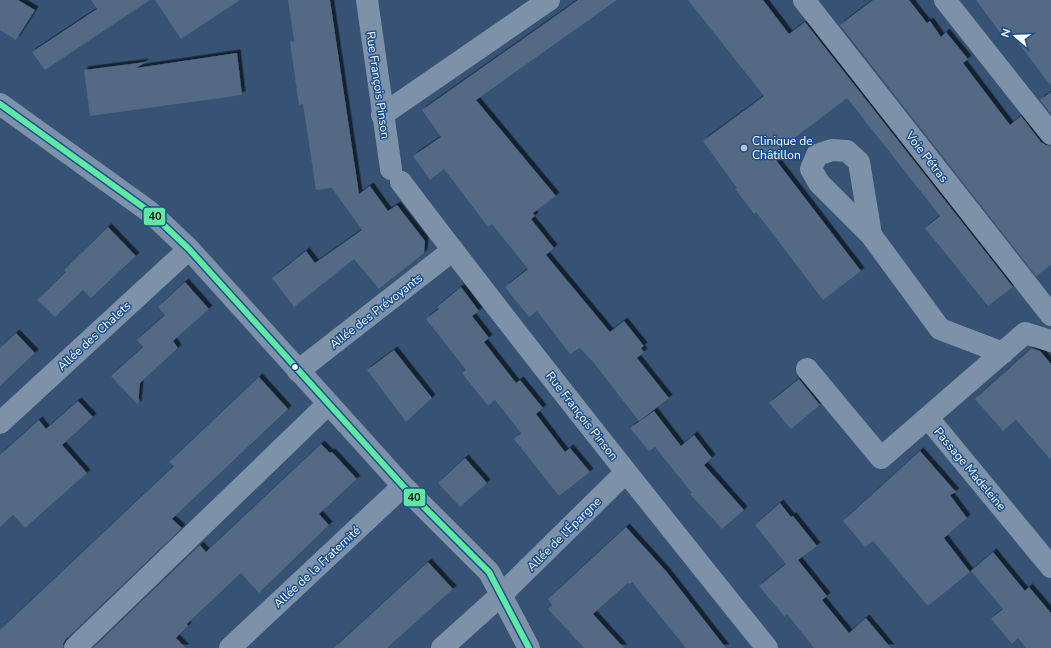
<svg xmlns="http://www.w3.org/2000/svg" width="1051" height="648" font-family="'Nunito Sans',sans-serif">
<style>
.building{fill:#526984;filter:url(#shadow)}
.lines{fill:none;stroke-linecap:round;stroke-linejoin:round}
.minor{stroke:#7d92a8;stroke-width:22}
.bus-1-casing{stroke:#1b4f8f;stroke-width:9}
.bus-1{stroke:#60e9a3;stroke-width:6}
.poi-dot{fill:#b9c2ce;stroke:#1b4f8f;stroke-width:1.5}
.bus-dot{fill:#fff;stroke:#1b4f8f;stroke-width:1.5}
.labels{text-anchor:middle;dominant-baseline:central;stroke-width:3;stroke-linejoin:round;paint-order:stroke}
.street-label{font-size:12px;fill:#fff;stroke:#1b4f8f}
.poi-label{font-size:12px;fill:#fff;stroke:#1b4f8f;text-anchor:start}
.line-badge{stroke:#1b4f8f;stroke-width:1.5}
.pale-badge-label{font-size:11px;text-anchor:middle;font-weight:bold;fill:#111}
</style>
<defs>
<filter id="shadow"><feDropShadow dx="3.5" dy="-3.5" stdDeviation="0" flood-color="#0009"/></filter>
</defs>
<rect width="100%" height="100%" fill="#365274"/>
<path class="building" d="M 0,0 L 18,0 L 35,10 L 16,40 L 0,30 Z
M 91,0 L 150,0 L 45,70 L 32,52 L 97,9 Z
M 155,0 L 240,0 L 181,39 Z
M 288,0 L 330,0 L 359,194 L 370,186 L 388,211 L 397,205 L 425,241 L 424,253 L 379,289 L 354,259 L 294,307 L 272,278 L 306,251 L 315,263 L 362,230 L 332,188 L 316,190 L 303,104 L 299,105 L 290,42 L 294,41 Z
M 578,0 L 617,0 L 476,100 L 556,196 L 533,213 L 535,216 L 531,219 L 554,248 L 546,255 L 610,332 L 624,321 L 644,346 L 641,348 L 644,352 L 637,358 L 669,398 L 639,421 L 594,363 L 580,348 L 570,354 L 537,311 L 529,317 L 505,287 L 528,269 L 492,224 L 488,227 L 444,169 L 430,180 L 413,156 L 441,137 L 422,110 Z
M 688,0 L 763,0 L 789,34 L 805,22 L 1013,287 L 988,306 L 925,228 L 940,216 L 847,98 L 772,155 L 861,271 L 823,300 L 756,212 L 754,214 L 735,189 L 737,188 L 703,141 L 764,96 Z
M 873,0 L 909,0 L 927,23 L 930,21 L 941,37 L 946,32 L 968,59 L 963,63 L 1010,125 L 1021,116 L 1041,142 L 1046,145 L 1051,146 L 1051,265 L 1036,276 L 840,25 Z
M 976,0 L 1051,0 L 1051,86 L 1008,29 L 1001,34 Z
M 237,53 L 242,95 L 90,116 L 84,70 L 146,62 L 136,68 Z
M 1051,92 L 1051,114 L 1040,100 Z
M 108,227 L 136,256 L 91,298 L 83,290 L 55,317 L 37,300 L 66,272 L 64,270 Z
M 185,282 L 209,309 L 173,341 L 178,348 L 140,383 L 138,405 L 111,376 L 143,347 L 137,340 L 165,315 L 158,307 Z
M 461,287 L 479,311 L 472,316 L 489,338 L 484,342 L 516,383 L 520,380 L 543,408 L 536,414 L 565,452 L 570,448 L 590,472 L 559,496 L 514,439 L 521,433 L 495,400 L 488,406 L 462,373 L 466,370 L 426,319 L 439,309 L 437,307 Z
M 16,333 L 35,353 L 0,386 L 0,348 Z
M 1032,348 L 1040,351 L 1051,364 L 1051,460 L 1016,420 L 1003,431 L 975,399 Z
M 394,350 L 432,398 L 406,422 L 367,370 Z
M 259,377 L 288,409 L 172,519 L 182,528 L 66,639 L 63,644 L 63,648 L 0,648 L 0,630 L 174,466 L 169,462 Z
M 799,379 L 820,405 L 791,429 L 769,403 Z
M 78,401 L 93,417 L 62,445 L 87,473 L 25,528 L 13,515 L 0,527 L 0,455 L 39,420 L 46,429 Z
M 654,411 L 681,446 L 694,435 L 712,458 L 704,465 L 744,510 L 722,529 L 690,494 L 692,493 L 655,447 L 649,451 L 630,428 Z
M 321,444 L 330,453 L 332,452 L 357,479 L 319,514 L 329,525 L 259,593 L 241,573 L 187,624 L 188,626 L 176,638 L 186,648 L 93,648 L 200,545 L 206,552 Z
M 920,451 L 956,492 L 950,495 L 967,518 L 944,538 L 970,572 L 928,606 L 873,541 L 865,547 L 843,521 Z
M 465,458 L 487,483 L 460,507 L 438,483 Z
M 780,503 L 791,517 L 793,516 L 817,546 L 798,560 L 827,596 L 822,600 L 849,633 L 866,618 L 891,648 L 814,648 L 787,614 L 785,617 L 759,586 L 786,564 L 755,525 Z
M 626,527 L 666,571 L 726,648 L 686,648 L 632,582 L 630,584 L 628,583 L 593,614 L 624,648 L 584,648 L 548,609 L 552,605 L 548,599 Z
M 993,552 L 1025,591 L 1029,587 L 1051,613 L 1051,648 L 1026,648 L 1018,638 L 1012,644 L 991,619 L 1003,609 L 971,571 Z
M 428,562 L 453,589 L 387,648 L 334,648 Z"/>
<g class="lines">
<path class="minor" d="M 367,0 L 391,169
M 804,0 L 1051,315
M 945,0 L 1051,134
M 0,104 L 150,212 L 189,249 L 403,486 L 489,572 L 529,648
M 382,115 L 549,0
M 401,182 C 520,340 643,494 767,648
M 871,235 L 819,183 L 811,169 L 817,155 L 832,150 L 847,151 L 859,162 L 871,235 L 940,329 L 1003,353
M 807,369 L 881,458 L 1025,333 L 1051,341
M 298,371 L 453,250
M 928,418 L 1051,567
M 0,423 L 189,249
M 75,648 L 328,404
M 230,648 L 403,486
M 442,648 L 501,595 L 626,472"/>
<g class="bus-1-casing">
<path id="bus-1" d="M 0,104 L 150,212 L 189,249 L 403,486 L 489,572 L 529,648"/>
</g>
<use href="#bus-1" class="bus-1"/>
</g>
<circle class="poi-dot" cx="744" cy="148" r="4"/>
<circle class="bus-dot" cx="295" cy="367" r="3.5"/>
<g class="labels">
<g class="street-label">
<text transform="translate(378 85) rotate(82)">Rue François Pinson</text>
<text transform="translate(927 157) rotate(52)">Voie Pétras</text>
<text transform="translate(376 311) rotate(-38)">Allée des Prévoyants</text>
<text transform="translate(94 336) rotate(-43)">Allée des Chalets</text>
<text transform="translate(582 416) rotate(52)">Rue François Pinson</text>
<text transform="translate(970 469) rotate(50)">Passage Madeleine</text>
<text transform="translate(564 534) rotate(-45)">Allée de l'Épargne</text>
<text transform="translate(317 567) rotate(-43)">Allée de la Fraternité</text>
</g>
<g class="poi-label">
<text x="752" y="141">Clinique de<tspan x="752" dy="14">Châtillon</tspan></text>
</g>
</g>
<g class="line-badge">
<rect x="143" y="207" width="23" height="19" rx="4" fill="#60e9a3"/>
<rect x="403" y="488" width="23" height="19" rx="4" fill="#60e9a3"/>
</g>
<g class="pale-badge-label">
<text x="155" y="220">40</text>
<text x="414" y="501">40</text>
</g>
<g transform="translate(1015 36) rotate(289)" stroke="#1b4f8f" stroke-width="3" paint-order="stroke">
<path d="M0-3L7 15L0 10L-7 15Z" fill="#ffffff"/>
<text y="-6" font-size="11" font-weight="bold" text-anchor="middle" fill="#ffffff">N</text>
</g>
</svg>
